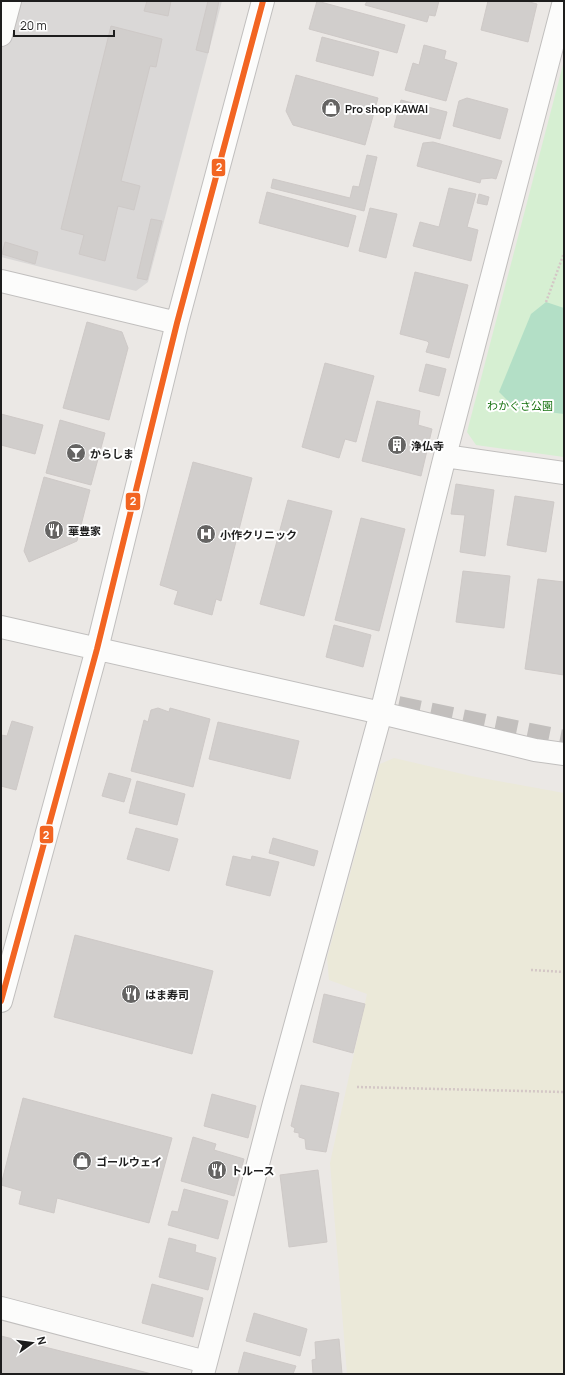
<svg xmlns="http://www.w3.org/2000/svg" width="565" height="1375" font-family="Manrope,'Noto Sans JP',sans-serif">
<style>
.residential{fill:#dad8d7}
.farmland{fill:#ebe9d9}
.park{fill:#d6efd2}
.pitch{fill:#b3dfc6}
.building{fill:#d1cecc;stroke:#cec9c7}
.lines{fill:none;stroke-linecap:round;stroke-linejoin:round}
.highway-tunnel{stroke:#c2bfbd;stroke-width:22;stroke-dasharray:22 11;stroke-linecap:butt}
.minor-casing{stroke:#c1bfbe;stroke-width:24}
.path{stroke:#d4c7c6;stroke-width:2.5;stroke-dasharray:2 2;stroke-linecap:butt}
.minor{stroke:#fcfcfb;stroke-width:22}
.bus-1-casing{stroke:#fff;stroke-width:9}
.bus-1{stroke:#f26522;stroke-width:6}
.labels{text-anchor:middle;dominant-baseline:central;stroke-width:4;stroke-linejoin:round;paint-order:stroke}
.poi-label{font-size:11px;font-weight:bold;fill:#1d1d1d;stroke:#fff;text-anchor:start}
.park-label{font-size:11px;fill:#187312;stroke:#fff}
.line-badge{stroke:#fff;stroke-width:1.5}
.badge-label{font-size:11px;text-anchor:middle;font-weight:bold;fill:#fff}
</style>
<rect width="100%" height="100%" fill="#ebe8e5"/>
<path class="residential" d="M 1,1 L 222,1 L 148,282 L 136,291 L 1,257 Z"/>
<path class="farmland" d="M 394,758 L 471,776 L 564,793 L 564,1374 L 347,1374 L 330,1163 L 367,994 L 329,980 L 327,958 L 380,764 Z"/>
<path class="park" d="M 564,61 L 564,457 L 476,445 L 467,432 Z"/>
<path class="pitch" d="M 546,302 L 564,308 L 564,414 L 515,408 L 499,392 L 531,314 Z"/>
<path class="building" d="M 147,1 L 171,1 L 168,16 L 144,11 Z
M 208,1 L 219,1 L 208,53 L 196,50 Z
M 317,1 L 405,25 L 397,53 L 309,29 Z
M 367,1 L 439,1 L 435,16 L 429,15 L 427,22 L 365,5 Z
M 488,1 L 526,1 L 537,4 L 528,42 L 481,30 Z
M 111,26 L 162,39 L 156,67 L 150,66 L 121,181 L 140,186 L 134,210 L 118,206 L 105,261 L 79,254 L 84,235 L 61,229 Z
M 322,37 L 379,52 L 373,76 L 316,61 Z
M 424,45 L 446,51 L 444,59 L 457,63 L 446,101 L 405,90 L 413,63 L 419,65 Z
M 296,75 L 378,98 L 365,145 L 293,125 L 286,111 Z
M 467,98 L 508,109 L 500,139 L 453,126 L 459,101 Z
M 401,100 L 447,112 L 440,139 L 394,127 Z
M 433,142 L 502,161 L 496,179 L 492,178 L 481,179 L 480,183 L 417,166 L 423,143 Z
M 367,155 L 377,157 L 364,211 L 271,188 L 273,179 L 350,198 L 353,186 L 359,187 Z
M 449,188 L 476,194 L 467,227 L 478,230 L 471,261 L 413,246 L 420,222 L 439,227 Z
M 267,192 L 356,216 L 348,247 L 259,223 Z
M 479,194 L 489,197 L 487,205 L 477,203 Z
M 370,208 L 397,214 L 386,258 L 359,251 Z
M 151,219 L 162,221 L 147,280 L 137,278 Z
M 5,242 L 38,252 L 35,264 L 2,254 Z
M 415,272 L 468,285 L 449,358 L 426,352 L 429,343 L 427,341 L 400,334 Z
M 87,322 L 122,332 L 128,348 L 109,420 L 63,408 Z
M 325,363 L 374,376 L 356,442 L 345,439 L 339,458 L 302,447 Z
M 426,364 L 446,369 L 439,396 L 419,391 Z
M 377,401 L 420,411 L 418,425 L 432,429 L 421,476 L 362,461 Z
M 1,414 L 43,425 L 35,454 L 1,445 Z
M 60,420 L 105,433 L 91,485 L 46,473 Z
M 193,462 L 252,478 L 221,601 L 216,599 L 212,615 L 174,604 L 178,591 L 160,585 Z
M 44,477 L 90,490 L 77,541 L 29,562 L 24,551 Z
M 456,484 L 494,490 L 485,556 L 460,552 L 465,515 L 451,514 Z
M 515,496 L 554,502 L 546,552 L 507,545 Z
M 288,500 L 332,511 L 304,616 L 260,604 Z
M 361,518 L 405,529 L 379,631 L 335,620 Z
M 463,571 L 510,576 L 504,628 L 456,622 Z
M 538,579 L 564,582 L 564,675 L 525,669 Z
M 334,625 L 371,635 L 363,667 L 326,657 Z
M 158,708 L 169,712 L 170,708 L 210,719 L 193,787 L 131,771 L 144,720 L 148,722 L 151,710 Z
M 12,721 L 33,727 L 16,790 L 1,786 L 1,735 L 7,736 Z
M 218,722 L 299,741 L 290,779 L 209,759 Z
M 109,773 L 131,779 L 124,802 L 102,796 Z
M 137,781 L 185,794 L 177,825 L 129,813 Z
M 136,828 L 178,839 L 169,871 L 127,859 Z
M 273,838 L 318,851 L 314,866 L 269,853 Z
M 233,856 L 251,860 L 252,856 L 279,862 L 270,896 L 226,885 Z
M 75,935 L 213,971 L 192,1054 L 54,1017 Z
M 324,994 L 365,1004 L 353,1053 L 313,1042 Z
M 301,1085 L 339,1093 L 326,1152 L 306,1149 L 305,1139 L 299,1137 L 299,1133 L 294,1132 L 295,1128 L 291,1126 Z
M 212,1094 L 256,1106 L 248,1138 L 204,1126 Z
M 23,1098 L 172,1138 L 149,1223 L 57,1198 L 54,1213 L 19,1204 L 22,1191 L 1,1185 Z
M 193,1137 L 216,1144 L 214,1150 L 244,1159 L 234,1196 L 181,1181 Z
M 318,1170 L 327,1242 L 289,1247 L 280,1175 Z
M 184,1189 L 228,1201 L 218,1239 L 168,1225 L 172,1211 L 178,1212 Z
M 169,1238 L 196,1245 L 195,1252 L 216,1258 L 208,1290 L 159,1277 Z
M 152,1284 L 203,1298 L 193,1337 L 142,1323 Z
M 254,1313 L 307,1329 L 300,1356 L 246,1341 Z
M 1,1336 L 152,1374 L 1,1374 Z
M 339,1339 L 342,1374 L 313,1374 L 312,1360 L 316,1359 L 315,1342 Z
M 244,1352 L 296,1366 L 293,1374 L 238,1374 Z"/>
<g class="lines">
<path class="highway-tunnel" d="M 398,707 L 564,741"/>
<g class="minor-casing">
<path id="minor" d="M 1,35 L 10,1
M 1,281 L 177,323
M 445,456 L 564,473
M 1,627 L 381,713 L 535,750 L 564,754
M 1,1001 L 97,649 L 177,323 L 263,1
M 1,1308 L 206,1362
M 203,1374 L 274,1103 L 381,713 L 445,456 L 564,1"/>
</g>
<path class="path" d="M 546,302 L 564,253
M 531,970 L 564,972
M 357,1087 L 564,1092"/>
<use href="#minor" class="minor"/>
<g class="bus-1-casing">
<path id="bus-1" d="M 1,1001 L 97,649 L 177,323 L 263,1"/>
</g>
<use href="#bus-1" class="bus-1"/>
</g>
<defs>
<g id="shop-disc" transform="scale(1)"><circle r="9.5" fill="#656463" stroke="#fff"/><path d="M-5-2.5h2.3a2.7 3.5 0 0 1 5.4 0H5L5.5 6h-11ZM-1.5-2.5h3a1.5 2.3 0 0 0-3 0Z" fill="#fff"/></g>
<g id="building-disc" transform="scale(1)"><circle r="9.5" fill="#656463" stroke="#fff"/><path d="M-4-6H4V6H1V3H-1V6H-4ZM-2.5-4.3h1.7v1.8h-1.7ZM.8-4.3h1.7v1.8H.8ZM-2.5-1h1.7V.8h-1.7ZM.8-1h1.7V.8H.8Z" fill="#fff"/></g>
<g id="bar-disc" transform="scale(1)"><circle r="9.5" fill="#656463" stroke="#fff"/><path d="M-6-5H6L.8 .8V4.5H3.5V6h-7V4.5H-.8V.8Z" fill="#fff"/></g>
<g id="restaurant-disc" transform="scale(1)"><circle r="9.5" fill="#656463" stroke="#fff"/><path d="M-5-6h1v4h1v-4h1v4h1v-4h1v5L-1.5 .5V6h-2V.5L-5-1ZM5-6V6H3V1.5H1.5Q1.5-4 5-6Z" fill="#fff"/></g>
<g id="hospital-disc" transform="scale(1)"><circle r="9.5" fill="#656463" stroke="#fff"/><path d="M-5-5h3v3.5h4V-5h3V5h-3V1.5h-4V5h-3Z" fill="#fff"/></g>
</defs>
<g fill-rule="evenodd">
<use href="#shop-disc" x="331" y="108"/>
<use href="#building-disc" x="397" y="445"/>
<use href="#bar-disc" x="76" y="453"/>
<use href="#restaurant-disc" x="54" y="530"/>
<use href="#hospital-disc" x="206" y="534"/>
<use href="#restaurant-disc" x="131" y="994"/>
<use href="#shop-disc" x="82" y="1161"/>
<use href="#restaurant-disc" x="217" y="1170"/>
</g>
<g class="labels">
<g class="poi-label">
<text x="345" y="108">Pro shop KAWAI</text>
<text x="411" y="445">浄仏寺</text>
<text x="90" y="453">からしま</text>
<text x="68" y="530">華豊家</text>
<text x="220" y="534">小作クリニック</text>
<text x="145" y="994">はま寿司</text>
<text x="96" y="1161">ゴールウェイ</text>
<text x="231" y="1170">トルース</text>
</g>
<g class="park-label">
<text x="520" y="405">わかぐさ公園</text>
</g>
</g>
<g class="line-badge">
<rect x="211" y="158" width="15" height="19" rx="4" fill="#f26522"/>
<rect x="125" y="492" width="16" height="19" rx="4" fill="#f26522"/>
<rect x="39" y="825" width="15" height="19" rx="4" fill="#f26522"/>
</g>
<g class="badge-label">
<text x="219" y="171">2</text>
<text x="133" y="505">2</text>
<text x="46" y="839">2</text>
</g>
<rect width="565" height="1375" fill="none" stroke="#1d1d1d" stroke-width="4"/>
<g transform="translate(32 1343) rotate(76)" stroke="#ffffff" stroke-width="3" paint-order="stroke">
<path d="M0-3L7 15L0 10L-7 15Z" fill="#1d1d1d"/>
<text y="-6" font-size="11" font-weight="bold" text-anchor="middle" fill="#1d1d1d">N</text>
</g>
<path d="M14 30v6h100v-6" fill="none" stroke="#1d1d1d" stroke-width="2"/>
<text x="20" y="30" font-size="12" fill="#1d1d1d" stroke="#ffffff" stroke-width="3" paint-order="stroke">20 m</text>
</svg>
